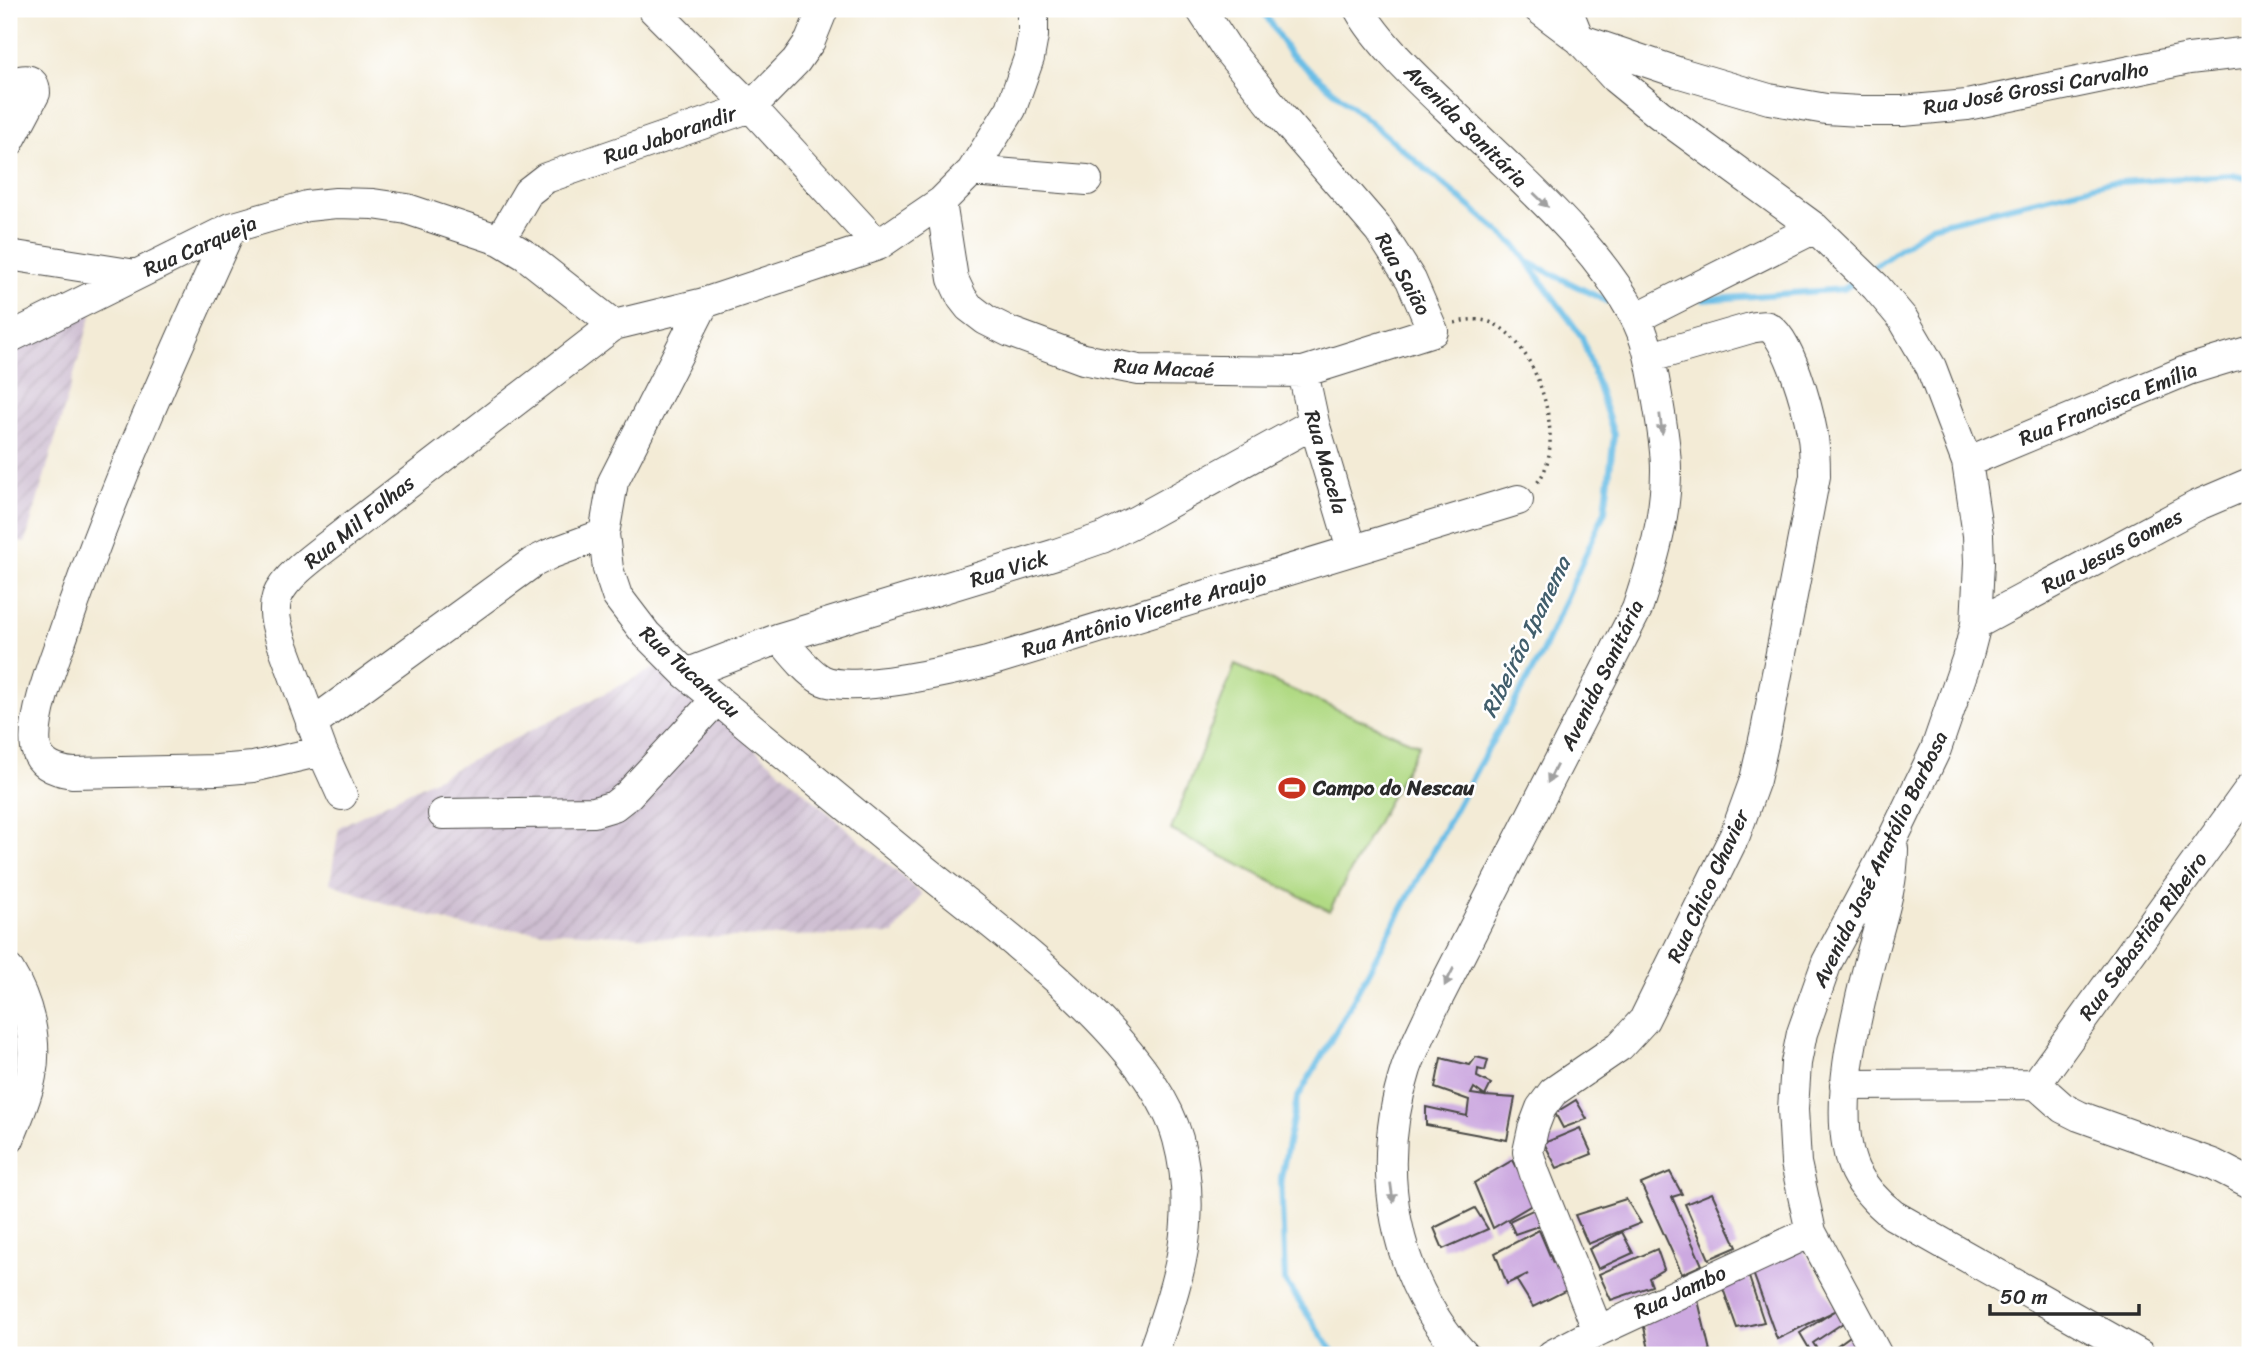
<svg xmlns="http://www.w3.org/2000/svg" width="2259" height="1364" font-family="Sriracha,sans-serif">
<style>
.industrial{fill:url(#industrial-furrows)}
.pitch{fill:#b1da84;stroke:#6e8258;stroke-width:2}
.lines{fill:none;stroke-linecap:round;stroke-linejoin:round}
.stream{stroke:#6abee6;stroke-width:6}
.building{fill:#cca9e0}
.minor-casing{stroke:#494845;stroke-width:32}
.path{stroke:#494845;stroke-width:3.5;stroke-dasharray:2 5;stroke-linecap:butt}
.minor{stroke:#fff;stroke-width:30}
.oneway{fill:#a0a0a0}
.labels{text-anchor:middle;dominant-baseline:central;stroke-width:5;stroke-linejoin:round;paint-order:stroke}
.street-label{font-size:21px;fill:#2b2b2b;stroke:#fff}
.poi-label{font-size:21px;font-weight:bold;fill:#2b2b2b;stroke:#fff;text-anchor:start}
.water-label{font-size:23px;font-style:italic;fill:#415e6c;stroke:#fff}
</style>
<defs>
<pattern id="industrial-furrows" width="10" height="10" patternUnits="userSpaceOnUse" patternTransform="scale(1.75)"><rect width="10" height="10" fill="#cebed1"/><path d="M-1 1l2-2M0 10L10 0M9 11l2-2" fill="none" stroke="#b1a3b4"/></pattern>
</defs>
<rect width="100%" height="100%" fill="#fff"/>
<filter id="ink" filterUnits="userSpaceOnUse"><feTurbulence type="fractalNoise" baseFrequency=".0143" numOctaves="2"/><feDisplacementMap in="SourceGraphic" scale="14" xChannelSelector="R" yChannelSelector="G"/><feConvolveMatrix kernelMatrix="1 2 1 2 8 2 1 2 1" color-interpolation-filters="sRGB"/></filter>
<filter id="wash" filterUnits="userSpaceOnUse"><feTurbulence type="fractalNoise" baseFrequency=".00686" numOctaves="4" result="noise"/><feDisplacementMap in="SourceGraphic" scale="28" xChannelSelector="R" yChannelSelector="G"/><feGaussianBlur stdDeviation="1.57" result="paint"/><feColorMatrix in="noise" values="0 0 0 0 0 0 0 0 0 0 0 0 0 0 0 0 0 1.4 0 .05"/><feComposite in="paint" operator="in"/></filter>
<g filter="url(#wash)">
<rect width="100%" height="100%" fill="#f3ebd6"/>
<path class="industrial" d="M 98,292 L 25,543 L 9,540 L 9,333 Z
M 659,666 L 922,894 L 894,934 L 675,938 L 466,927 L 381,902 L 330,883 L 339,827 Z"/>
<path class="pitch" d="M 1235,665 L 1419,745 L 1329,911 L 1171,830 Z"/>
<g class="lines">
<path class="stream" d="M 1262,9 L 1289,53 L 1515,245 L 1582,337 L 1614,435 L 1605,511 L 1539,659 L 1479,765 L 1344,1017 L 1297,1099 L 1281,1178 L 1285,1281 L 1333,1352 L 1338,1355
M 1530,263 L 1606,301
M 1870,270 L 1931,226 L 2105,183 L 2231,175 L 2250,179
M 1703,300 L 1844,289 L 1856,281"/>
</g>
<g id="blocks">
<path class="building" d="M 1476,1057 L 1488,1060 L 1485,1071 L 1478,1069 L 1477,1077 L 1491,1084 L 1485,1096 L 1474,1088 L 1471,1094 L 1485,1096 L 1515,1098 L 1507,1140 L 1426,1125 L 1426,1107 L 1467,1116 L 1469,1100 L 1435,1088 L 1441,1058 L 1470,1065 Z
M 1576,1100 L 1587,1119 L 1563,1128 L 1555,1113 Z
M 1580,1128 L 1592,1154 L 1557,1168 L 1544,1143 Z
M 1513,1160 L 1535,1203 L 1493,1228 L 1474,1183 Z
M 1670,1172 L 1682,1194 L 1672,1197 L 1702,1265 L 1682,1274 L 1641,1184 Z
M 1712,1193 L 1737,1247 L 1709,1259 L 1685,1204 Z
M 1626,1199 L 1641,1223 L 1588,1244 L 1575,1215 Z
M 1539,1207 L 1547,1223 L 1515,1234 L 1509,1221 Z
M 1475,1208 L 1488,1229 L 1443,1249 L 1434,1228 Z
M 1539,1230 L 1553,1263 L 1561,1259 L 1579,1284 L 1533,1307 L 1517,1281 L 1528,1274 L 1507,1284 L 1495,1253 Z
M 1622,1232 L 1633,1253 L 1598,1269 L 1589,1249 Z
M 1802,1247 L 1843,1323 L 1813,1343 L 1821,1355 L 1813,1355 L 1800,1333 L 1835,1311 L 1777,1339 L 1752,1270 Z
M 1657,1249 L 1664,1269 L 1649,1278 L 1652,1286 L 1611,1300 L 1599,1274 Z
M 1748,1274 L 1764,1322 L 1737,1328 L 1721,1283 Z
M 1697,1296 L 1710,1351 L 1690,1355 L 1678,1355 L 1677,1350 L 1650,1354 L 1642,1318 Z
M 1853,1334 L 1866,1355 L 1824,1355 Z"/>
</g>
</g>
<g filter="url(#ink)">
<use href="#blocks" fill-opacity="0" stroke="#494845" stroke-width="2"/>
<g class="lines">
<g class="minor-casing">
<path id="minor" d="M 653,9 L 751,107 L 878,245
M 1033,9 L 1033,36 L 1029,58 L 1011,109 L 972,171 L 941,202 L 878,245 L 704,303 L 613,482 L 604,534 L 608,569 L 617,596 L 646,634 L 686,674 C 761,735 836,797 911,859 C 991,925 1150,1037 1178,1139 C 1199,1217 1179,1283 1152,1355
M 1359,9 C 1380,47 1430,91 1462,122 C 1523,182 1592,239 1634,315 C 1648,340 1652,368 1657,396 C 1661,420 1666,446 1666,470 C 1666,518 1652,564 1637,609 L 1432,1010 C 1423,1030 1413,1049 1406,1069 C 1374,1168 1393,1279 1464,1355
M 1539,9 L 1579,39 L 1677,72 L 1769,99 L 1826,109 L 1860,111 L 1903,111 L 1967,105 L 2189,59 L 2250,52
M 1567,9 L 1579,39 L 1615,78 L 1659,114 L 1815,228 L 1876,287 L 1903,319 L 1931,367 L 1967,462 L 1978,535 L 1979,563 L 1976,624 L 1967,659 L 1936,749 L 1893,838 L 1827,962 L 1802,1033 L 1796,1063 L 1793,1109 L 1796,1163 L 1811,1232 L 1877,1355
M 9,84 C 21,80 35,75 35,93 L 9,142
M 972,171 L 1087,180
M 941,202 L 953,279 L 962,298 L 969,307 L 986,320 L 1010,332 L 1083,359 L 1139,370 L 1303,372 L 1433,331 L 1411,280 L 1379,230 L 1280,115 L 1227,49 L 1201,9
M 231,228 C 170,362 110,496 63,635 C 53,663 31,720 36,748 C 40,766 57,771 73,773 L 217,770 L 253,767 L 322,751
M 500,240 L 528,192 L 546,178 L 751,107 L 796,61 L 810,41 L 823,9
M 9,255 L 136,275
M 1636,318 L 1815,228
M 9,338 L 231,228 L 307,206 L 336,203 L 373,204 L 407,209 L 500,240 L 525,255 L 614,325 L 704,303
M 1303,372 L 1314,423 L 1352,550
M 1967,462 L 2188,370 L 2250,351
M 1976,624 L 2196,506 L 2250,483
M 780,638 C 792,652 806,671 822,680 C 852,694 953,670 987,662 L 1518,500
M 686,674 L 780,638 L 1056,554 L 1102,538 L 1138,520 L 1314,423
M 311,724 L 532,563 L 550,554 L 604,534
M 342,795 L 322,751 L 281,640 C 277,626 272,612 277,597 C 286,573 328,547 348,530 L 614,325
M 443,814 L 594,812 L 614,806 L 628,795 L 717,699
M 1893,849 C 1893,884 1882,916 1873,949 C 1858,1007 1829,1115 1855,1171 C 1864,1189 1878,1203 1893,1215 L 2140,1355
M 9,970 C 28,1001 38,1040 31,1076 C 27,1098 17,1119 9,1139
M 2036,1084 L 2250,788
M 2036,1084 L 2063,1108 L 2079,1116 L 2213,1164 L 2250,1183
M 1845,1085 L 2036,1084
M 1598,1331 L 1535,1174 L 1528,1152 L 1533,1129 L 1541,1108 L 1553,1092 L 1620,1046 L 1644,1020 L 1735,835 L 1755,780 L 1766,731 L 1815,476 C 1815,461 1815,447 1812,432 C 1808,410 1789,336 1768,327 C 1762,325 1756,327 1751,328 L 1651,357
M 1552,1355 L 1598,1331 L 1811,1232"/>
</g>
<path class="path" d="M 1455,323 C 1467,319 1480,318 1492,323 C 1537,341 1571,449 1535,485"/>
<use href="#minor" class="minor"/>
</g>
<defs><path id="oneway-solid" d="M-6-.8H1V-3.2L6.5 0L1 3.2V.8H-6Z" transform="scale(1.75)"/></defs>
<g class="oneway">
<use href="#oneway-solid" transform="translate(1541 200) rotate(44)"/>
<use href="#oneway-solid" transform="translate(1661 424) rotate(83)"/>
<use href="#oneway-solid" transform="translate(1552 774) rotate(117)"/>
<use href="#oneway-solid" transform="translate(1449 977) rotate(117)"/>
<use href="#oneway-solid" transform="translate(1392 1193) rotate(82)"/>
</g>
</g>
<defs>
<g id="stadium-bare" transform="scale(2.1)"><path d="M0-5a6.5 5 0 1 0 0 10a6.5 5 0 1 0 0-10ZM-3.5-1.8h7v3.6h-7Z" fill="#c8321e" stroke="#fff" stroke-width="2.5" paint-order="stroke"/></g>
</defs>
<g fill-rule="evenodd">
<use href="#stadium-bare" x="1292" y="788"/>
</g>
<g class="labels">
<g class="street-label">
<text transform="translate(2036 88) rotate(-10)">Rua José Grossi Carvalho</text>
<text transform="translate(1466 126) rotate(45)">Avenida Sanitária</text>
<text transform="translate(670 135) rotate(-19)">Rua Jaborandir</text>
<text transform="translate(200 246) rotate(-24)">Rua Carqueja</text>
<text transform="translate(1403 274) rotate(61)">Rua Saião</text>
<text transform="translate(1164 368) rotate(3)">Rua Macaé</text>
<text transform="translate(2108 404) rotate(-22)">Rua Francisca Emília</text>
<text transform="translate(1326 462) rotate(74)">Rua Macela</text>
<text transform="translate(359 522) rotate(-39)">Rua Mil Folhas</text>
<text transform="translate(2112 551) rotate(-28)">Rua Jesus Gomes</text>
<text transform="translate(1009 569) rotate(-17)">Rua Vick</text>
<text transform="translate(1144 614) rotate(-17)">Rua Antônio Vicente Araujo</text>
<text transform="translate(690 672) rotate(42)">Rua Tucanucu</text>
<text transform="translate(1602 675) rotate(-64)">Avenida Sanitária</text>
<text transform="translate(1880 859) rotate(-64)">Avenida José Anatólio Barbosa</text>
<text transform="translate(1708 886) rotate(-65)">Rua Chico Chavier</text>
<text transform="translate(2143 936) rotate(-54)">Rua Sebastião Ribeiro</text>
<text transform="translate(1680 1292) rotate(-25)">Rua Jambo</text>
</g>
<g class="poi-label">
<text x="1313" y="788">Campo do Nescau</text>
</g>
<g class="water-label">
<text transform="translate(1526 637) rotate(-64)">Ribeirão Ipanema</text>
</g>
</g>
<rect width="2259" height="1364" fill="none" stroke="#fff" stroke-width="35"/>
<path d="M1990 1304v10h149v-10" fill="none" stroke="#2b2b2b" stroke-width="3.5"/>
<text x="2000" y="1304" font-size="21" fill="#2b2b2b" stroke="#ffffff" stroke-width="5" paint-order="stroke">50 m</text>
</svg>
